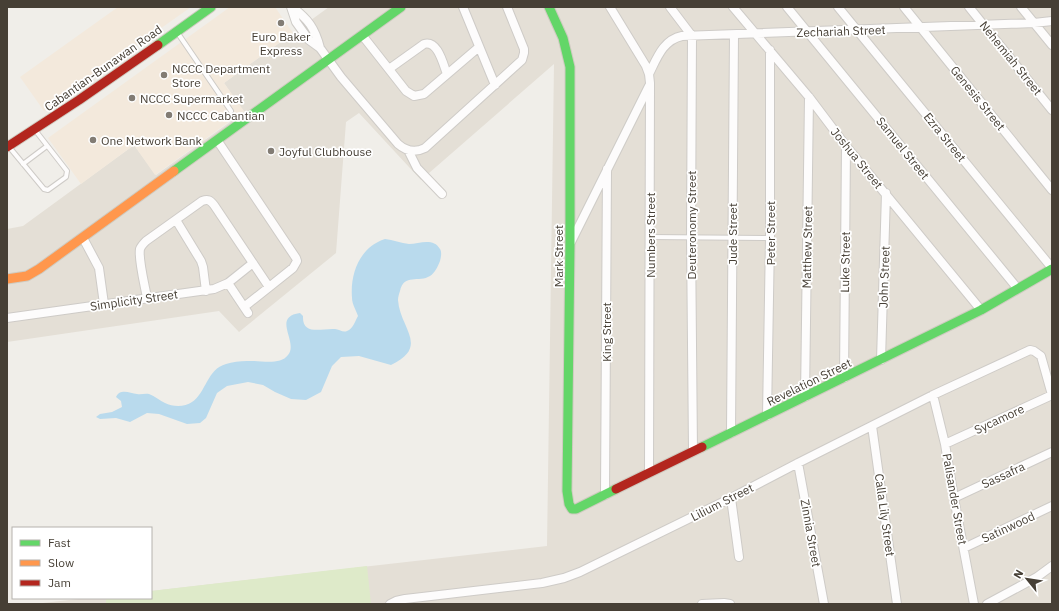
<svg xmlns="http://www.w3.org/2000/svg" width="1059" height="611" font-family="'IBM Plex Sans',sans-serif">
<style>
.residential{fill:#e4dfd6}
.commercial{fill:#f3e9dc}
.green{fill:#deeac9}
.water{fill:#b9daed}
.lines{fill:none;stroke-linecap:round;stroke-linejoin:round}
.lane-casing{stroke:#cecbc7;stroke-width:6}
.street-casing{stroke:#cecbc7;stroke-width:10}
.fast-casing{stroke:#cfcbc0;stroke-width:11}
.slow-casing{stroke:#cfcbc0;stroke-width:11}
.jam-casing{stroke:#cfcbc0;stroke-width:11}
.lane{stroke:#fdfcfc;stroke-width:4}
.street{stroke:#fdfcfc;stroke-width:8}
.fast{stroke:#63d668;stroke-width:9}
.slow{stroke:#ff974d;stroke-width:9}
.jam{stroke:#b3261e;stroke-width:9}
.poi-dot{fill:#827c74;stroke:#fff;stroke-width:1.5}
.labels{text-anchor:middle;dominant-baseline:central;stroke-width:3.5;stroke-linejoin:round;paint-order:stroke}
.street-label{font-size:12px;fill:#463f35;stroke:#fff}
.poi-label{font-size:12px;fill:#463f35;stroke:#fff;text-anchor:start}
</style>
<rect width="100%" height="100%" fill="#f0eee9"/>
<path class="residential" d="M 329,7 L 1052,7 L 1052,604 L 34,604 L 87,598 L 151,598 L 151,591 L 547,546 L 554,64 L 421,180 L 359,113 L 346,122 L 336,253 L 239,332 L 219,311 L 7,342 L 7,229 L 23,226 L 134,145 L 156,175 L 244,112 L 224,83 Z"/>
<path class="commercial" d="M 118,7 L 191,7 L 44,111 L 20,77 Z
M 230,7 L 275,7 L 293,33 L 224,83 L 244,111 L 155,175 L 134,145 L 81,184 L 48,138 Z"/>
<path class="green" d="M 367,566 L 371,604 L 106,604 L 106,598 L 151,598 L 151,591 Z"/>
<path class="water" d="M 385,239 C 393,240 401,243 409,244 C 419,244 433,237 440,249 C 442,252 441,257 440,261 C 438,266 435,273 430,276 C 419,283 404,273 400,291 C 399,294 398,297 398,300 C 400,329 430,346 391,365 L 359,356 L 341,357 L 332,366 L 321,392 L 306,400 L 291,399 L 275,392 L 263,385 L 248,382 L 227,386 L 217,393 L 206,418 L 200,423 L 187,424 L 159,414 L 147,413 L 130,422 L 116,418 L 100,419 L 96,417 L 100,414 L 112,412 L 122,407 L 121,401 L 116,397 C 120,388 130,393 137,394 C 141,395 145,393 149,394 C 155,396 160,401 165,403 C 173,407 185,407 192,402 C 206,393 207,369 226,364 C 232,362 240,361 247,361 C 259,360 280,366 288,355 C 299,342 271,317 300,313 L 303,316 C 302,336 322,328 335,329 C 339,329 343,333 347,331 C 353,329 355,321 358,316 C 356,310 352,304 352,298 C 350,273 360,247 385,239 Z"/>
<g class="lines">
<g class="lane-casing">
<path id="lane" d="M 177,32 L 231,111
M 10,148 L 44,189 L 48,190 L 66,177 L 67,171 L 35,130
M 23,164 L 47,146
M 650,237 L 770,238"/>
</g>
<g class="street-casing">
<path id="street" d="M 291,7 L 296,22 L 309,40 L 320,48 L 341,77 L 398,144 C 406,151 415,153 425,148 L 522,60 L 524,53 L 524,49 L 507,7
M 292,7 C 308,19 315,28 320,48
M 463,7 L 495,85
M 610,7 L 646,66 L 649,74 L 650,83 L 649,473
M 670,7 L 692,36 L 691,237 L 693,451
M 733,7 L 809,97 L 846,146 L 981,310
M 787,7 L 1018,289
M 838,7 L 1052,268
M 904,7 L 1052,190
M 969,7 L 1052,110
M 1021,7 L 1052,45
M 362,35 L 406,91 L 414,96 L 424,94 L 479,47
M 389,69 L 424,44 C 438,40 443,64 447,74
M 649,74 C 657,58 663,40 682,36 L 1034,23 L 1052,21
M 217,140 L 296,258 L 297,261 L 293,268 L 244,307
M 408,150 L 417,168 L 442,194
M 176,220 L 201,261 L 203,267 L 206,291
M 83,238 L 99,268 L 104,304
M 571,242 L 649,86
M 228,283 L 248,313
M 147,298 C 145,286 138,259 140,249 C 141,246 144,243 146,241 L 202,201 C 208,199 210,200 214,205 L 269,287
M 7,318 L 214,289 L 228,283 L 253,263
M 881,360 L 886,193
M 844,378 L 846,146
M 933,395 L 945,444 L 954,498 L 974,604
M 805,397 L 809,97
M 767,416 L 770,238 L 770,50
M 872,426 L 897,604
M 731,433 L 734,35
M 945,444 L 1052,395
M 798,463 L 824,604
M 605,495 L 607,169
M 731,498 L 739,557
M 954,498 L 1052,452
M 964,548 L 1052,506
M 390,604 L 396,601 L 405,599 L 542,583 L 564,578 L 580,572 L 731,498 L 798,463 L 933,395 L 1030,350 L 1034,351 L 1041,356 L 1052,395
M 702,604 L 724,603 L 730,604
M 987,604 L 1037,577 L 1052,566"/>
</g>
<g class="fast-casing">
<path id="fast" d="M 549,7 L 563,38 L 570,67 L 570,243 L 567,491 L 569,504 L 572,509 L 576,509 L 616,489
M 158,45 L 211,7
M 174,171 L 401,7
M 702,447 L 981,310 L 1052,269"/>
</g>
<g class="slow-casing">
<path id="slow" d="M 7,279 L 27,276 L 39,269 L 174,171"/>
</g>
<g class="jam-casing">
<path id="jam" d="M 7,147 L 79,100 L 158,45
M 616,489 L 702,447"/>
</g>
<use href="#lane" class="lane"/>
<use href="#street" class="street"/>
<use href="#fast" class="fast"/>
<use href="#slow" class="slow"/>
<use href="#jam" class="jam"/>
</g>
<g class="poi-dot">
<circle cx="281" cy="23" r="4"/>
<circle cx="164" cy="75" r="4"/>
<circle cx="132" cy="98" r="4"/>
<circle cx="169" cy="115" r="4"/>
<circle cx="93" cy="140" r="4"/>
<circle cx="271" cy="151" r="4"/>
</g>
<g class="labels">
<g class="street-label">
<text transform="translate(841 31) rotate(-2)">Zechariah Street</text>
<text transform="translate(1011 58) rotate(51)">Nehemiah Street</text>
<text transform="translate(103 68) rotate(-35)">Cabantian-Bunawan Road</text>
<text transform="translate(978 98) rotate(51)">Genesis Street</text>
<text transform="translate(945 137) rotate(51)">Ezra Street</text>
<text transform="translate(903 148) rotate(51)">Samuel Street</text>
<text transform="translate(857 158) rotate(51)">Joshua Street</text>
<text transform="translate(691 225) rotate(-90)">Deuteronomy Street</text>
<text transform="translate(770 233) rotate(-90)">Peter Street</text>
<text transform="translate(732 234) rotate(-90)">Jude Street</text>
<text transform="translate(650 235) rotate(-90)">Numbers Street</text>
<text transform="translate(807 247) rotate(-89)">Matthew Street</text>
<text transform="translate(558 256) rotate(-90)">Mark Street</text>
<text transform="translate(845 262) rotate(-89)">Luke Street</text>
<text transform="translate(884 277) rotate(-88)">John Street</text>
<text transform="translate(134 300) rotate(-8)">Simplicity Street</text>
<text transform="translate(606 332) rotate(-90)">King Street</text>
<text transform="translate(809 382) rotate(-26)">Revelation Street</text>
<text transform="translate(999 419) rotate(-25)">Sycamore</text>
<text transform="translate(1003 475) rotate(-25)">Sassafra</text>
<text transform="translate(955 499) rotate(80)">Palisander Street</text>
<text transform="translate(722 502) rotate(-27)">Lilium Street</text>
<text transform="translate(885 515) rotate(82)">Calla Lily Street</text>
<text transform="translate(1008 527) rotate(-25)">Satinwood</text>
<text transform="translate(811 533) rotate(80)">Zinnia Street</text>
</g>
<g class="poi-label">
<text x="281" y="36" text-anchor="middle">Euro Baker<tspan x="281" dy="14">Express</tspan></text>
<text x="172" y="68">NCCC Department<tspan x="172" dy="14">Store</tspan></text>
<text x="140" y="98">NCCC Supermarket</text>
<text x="177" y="115">NCCC Cabantian</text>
<text x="101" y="140">One Network Bank</text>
<text x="279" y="151">Joyful Clubhouse</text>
</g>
</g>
<rect width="1059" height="611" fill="none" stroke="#463f35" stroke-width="16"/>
<rect x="12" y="527" width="140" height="72" fill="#ffffff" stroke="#b5b2ae"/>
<rect x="20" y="540" width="20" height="6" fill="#63d668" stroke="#b5b2ae"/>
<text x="48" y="547" font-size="12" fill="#463f35">Fast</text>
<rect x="20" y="560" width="20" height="6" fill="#ff974d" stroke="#b5b2ae"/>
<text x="48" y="567" font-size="12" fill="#463f35">Slow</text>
<rect x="20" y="580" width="20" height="6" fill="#b3261e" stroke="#b5b2ae"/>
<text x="48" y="587" font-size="12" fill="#463f35">Jam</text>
<g transform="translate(1027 579) rotate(300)" stroke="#ffffff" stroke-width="3" paint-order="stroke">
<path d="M0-3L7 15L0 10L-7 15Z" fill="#463f35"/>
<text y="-6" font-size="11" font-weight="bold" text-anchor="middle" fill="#463f35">N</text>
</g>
</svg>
